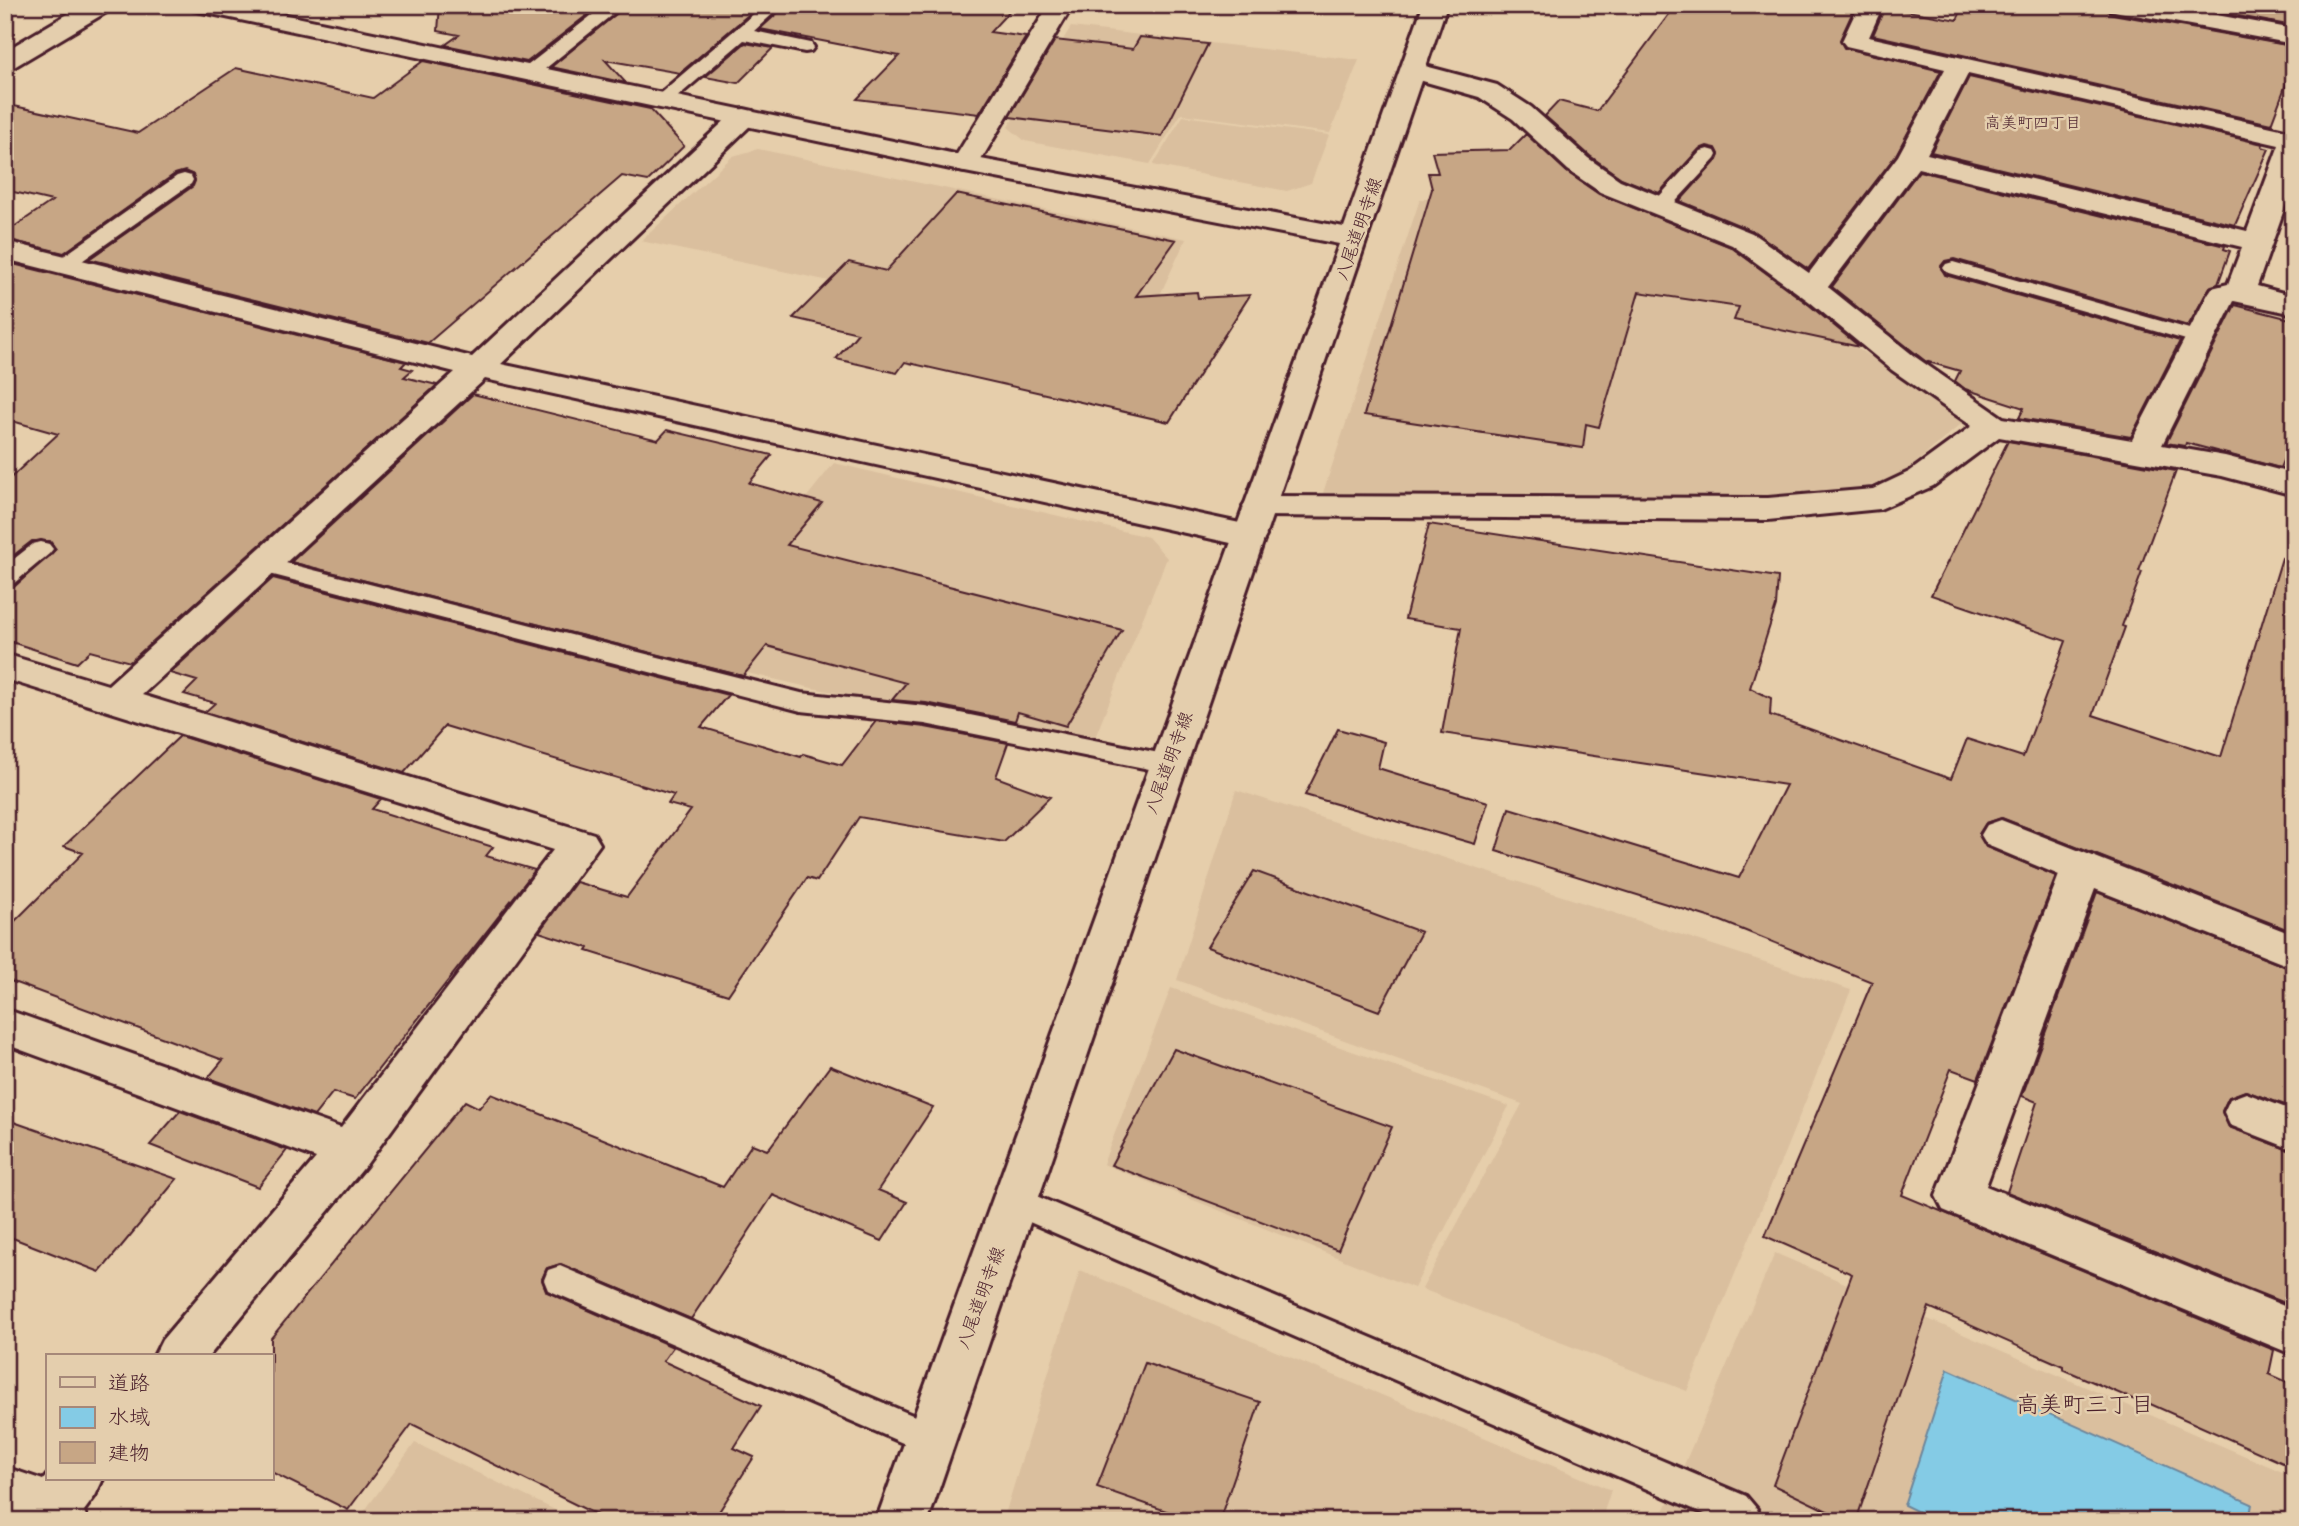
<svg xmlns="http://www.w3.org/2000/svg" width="2299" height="1526" font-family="Pangolin,'Klee One',sans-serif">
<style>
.built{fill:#dabf9e}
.water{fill:#84cbe5;stroke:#6d869b;stroke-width:2}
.building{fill:#c7a685;stroke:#4a1f2b;stroke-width:2}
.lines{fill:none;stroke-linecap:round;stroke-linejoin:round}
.lane-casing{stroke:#4a1f2b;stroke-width:6}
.street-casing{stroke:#4a1f2b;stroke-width:6}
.secondary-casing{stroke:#4a1f2b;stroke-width:6}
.lane{fill:#e4cead;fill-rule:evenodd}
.street{fill:#e4cead;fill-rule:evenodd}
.secondary{fill:#e4cead;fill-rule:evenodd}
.labels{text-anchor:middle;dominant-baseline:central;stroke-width:5;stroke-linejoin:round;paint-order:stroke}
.far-neighbourhood-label{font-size:16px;fill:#4a1f2b;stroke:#e4cead}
.street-label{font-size:18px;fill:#4a1f2b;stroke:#e4cead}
.near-neighbourhood-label{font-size:23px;fill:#4a1f2b;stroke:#e4cead}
</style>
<rect width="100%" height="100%" fill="#e6ceab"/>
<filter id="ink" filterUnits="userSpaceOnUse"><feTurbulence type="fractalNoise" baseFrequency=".0143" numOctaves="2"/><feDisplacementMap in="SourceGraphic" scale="14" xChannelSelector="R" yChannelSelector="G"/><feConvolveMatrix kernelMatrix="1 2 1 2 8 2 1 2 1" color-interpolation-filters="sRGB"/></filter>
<g filter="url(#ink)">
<path class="built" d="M 1071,27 L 1359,60 L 1330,133 L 1181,114 L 1150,164 L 1025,141 L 1008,127 Z
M 1183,116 L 1329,135 L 1311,183 L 1287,191 L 1153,165 Z
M 758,149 L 1186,239 L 1136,346 L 641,241 L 733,156 Z
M 1603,191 L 1730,247 L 1846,341 L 1967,419 L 1899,477 L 1852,491 L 1769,501 L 1323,493 L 1420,199 L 1598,197 Z
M 834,463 L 1148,537 L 1167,558 L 1094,740 L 812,688 L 679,657 Z
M 1236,790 L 1851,990 L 1687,1391 L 1422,1289 L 1522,1104 L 1177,980 Z
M 1171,988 L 1509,1106 L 1414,1288 L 1103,1164 Z
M 1775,1253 L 2294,1477 L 2294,1521 L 1660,1521 Z
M 1080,1270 L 1611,1490 L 1601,1521 L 1003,1521 Z
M 415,1443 L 578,1521 L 357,1521 Z"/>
<path class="water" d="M 1948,1369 L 2252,1504 L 2249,1521 L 1937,1521 L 1904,1505 Z"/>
<path class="building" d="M 440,5 L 600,5 L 527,62 L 445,45 L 459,35 L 438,31 Z
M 627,5 L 760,5 L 680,73 L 605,60 L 626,83 L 551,67 Z
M 780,5 L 1015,5 L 990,32 L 1026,37 L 979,114 L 857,99 L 899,56 L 760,29 L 781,10 Z
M 1676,5 L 1856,5 L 1840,40 L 1844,48 L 1941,71 L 1896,155 L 1808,269 L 1753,231 L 1680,201 L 1717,160 L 1719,154 L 1716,148 L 1707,146 L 1699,149 L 1659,193 L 1621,178 L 1590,156 L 1545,116 L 1559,101 L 1597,111 Z
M 1964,5 L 2105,5 L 2109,13 L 2118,15 L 2286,45 L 2286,48 L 2294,50 L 2294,63 L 2271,124 L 1873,35 L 1885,7 L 1957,20 Z
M 2177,5 L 2291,5 L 2288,25 Z
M 1140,37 L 1208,44 L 1162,136 L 1009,117 L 1055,40 L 1133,49 Z
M 745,43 L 773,48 L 738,83 L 705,77 Z
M 423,61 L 650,109 L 684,146 L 648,181 L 622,176 L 428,343 L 89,259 L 193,186 L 195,181 L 193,175 L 185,171 L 175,174 L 64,253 L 5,239 L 5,233 L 52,201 L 5,190 L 5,104 L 138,133 L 236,68 L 373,98 Z
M 1969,77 L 2263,144 L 2262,147 L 2269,149 L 2235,225 L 1931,152 Z
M 1526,134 L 1567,172 L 1599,194 L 1731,247 L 1808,304 L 1860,347 L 1734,320 L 1739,307 L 1639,292 L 1599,427 L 1586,424 L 1583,448 L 1364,415 L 1432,189 L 1428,173 L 1438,173 L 1432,152 L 1510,150 Z
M 1919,171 L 2225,246 L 2224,249 L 2230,251 L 2218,284 L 2210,287 L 2188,326 L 1954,259 L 1945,261 L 1941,266 L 1945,275 L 2180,341 L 2131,437 L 2019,418 L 2024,408 L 1965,389 L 1955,381 L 1960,371 L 1925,361 L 1832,287 Z
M 956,194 L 1176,240 L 1136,296 L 1197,292 L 1198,298 L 1250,295 L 1169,422 L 905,362 L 897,373 L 836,359 L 858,333 L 793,318 L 849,262 L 886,271 Z
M 5,262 L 406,362 L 401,367 L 412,370 L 404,377 L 437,385 L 130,662 L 90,651 L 77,663 L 5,640 L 5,589 L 15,586 L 56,549 L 50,541 L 32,541 L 5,562 L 5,483 L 58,434 L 5,419 Z
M 2235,305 L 2294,320 L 2294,435 L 2280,468 L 2186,443 L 2185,446 L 2166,443 Z
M 473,394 L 658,440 L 667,430 L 772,455 L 749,483 L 822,503 L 787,545 L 1122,630 L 1066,726 L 1018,712 L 1015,721 L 926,703 L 892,700 L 906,683 L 767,646 L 743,676 L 291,562 Z
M 2008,441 L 2176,471 L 2139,571 L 2142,572 L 2122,626 L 2125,627 L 2093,715 L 2221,757 L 2282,558 L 2294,560 L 2294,932 L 2002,818 L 1986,823 L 1979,834 L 1986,847 L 2056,876 L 1978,1079 L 1951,1069 L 1902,1195 L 2274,1350 L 2269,1374 L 2294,1385 L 2294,1468 L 2137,1398 L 2137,1401 L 2063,1369 L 2063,1366 L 1929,1307 L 1856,1521 L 1848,1521 L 1773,1485 L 1852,1274 L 1765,1236 L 1872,982 L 1721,921 L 1496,851 L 1509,808 L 1739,878 L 1786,785 L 1442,733 L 1461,628 L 1405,619 L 1429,524 L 1778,577 L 1776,606 L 1750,688 L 1771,698 L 1770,715 L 1951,779 L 1967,739 L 2023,757 L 2066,641 L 1931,595 Z
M 273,578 L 728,695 L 701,727 L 801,757 L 803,754 L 842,765 L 876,721 L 925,727 L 1008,743 L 996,777 L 1050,797 L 1004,842 L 859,817 L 817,881 L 807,878 L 728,995 L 587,951 L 589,948 L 539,932 L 576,882 L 627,897 L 691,810 L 668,804 L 674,795 L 445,726 L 404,773 L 205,712 L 215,703 L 184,694 L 197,681 L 170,673 Z
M 1338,729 L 1384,742 L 1378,768 L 1488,802 L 1475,844 L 1305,795 Z
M 180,736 L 381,799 L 372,809 L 493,847 L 486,856 L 535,870 L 355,1099 L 333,1092 L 314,1116 L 208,1078 L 223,1060 L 5,979 L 5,931 L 83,853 L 64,846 Z
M 1254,871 L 1421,932 L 1379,1011 L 1207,947 Z
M 2097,892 L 2294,970 L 2294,1108 L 2245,1091 L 2229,1097 L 2222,1111 L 2229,1127 L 2294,1152 L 2294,1261 L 2284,1303 L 2007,1192 L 2037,1102 L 2022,1096 Z
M 1174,1049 L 1392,1127 L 1338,1250 L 1111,1165 Z
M 830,1066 L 933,1107 L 878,1190 L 907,1202 L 882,1241 L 773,1195 L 691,1319 L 561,1264 L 547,1268 L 542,1279 L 547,1292 L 673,1347 L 663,1361 L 761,1406 L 734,1448 L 754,1457 L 713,1521 L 609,1521 L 412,1424 L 348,1510 L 271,1472 L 271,1338 L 465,1101 L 479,1108 L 491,1094 L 723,1187 L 752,1144 L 767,1150 L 770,1147 Z
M 180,1111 L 287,1150 L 258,1187 L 150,1145 Z
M 5,1119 L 177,1179 L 100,1272 L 5,1235 Z
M 1145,1363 L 1260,1402 L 1219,1521 L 1195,1521 L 1097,1487 Z"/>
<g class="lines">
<g class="lane-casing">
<path id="lane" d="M 605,5 L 624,5 L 535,77 L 523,77 L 520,73 L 523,69 Z
M 764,5 L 777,5 L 779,8 L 754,31 L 811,43 L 814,47 L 811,51 L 805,52 L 744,40 L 669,104 L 657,104 L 654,100 L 657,96 Z
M 1708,149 L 1715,151 L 1717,155 L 1715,159 L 1668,210 L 1654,210 L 1651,206 L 1654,202 L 1701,151 Z
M 184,174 L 191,176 L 193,180 L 191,184 L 72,268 L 58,268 L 55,264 L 58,260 L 177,176 Z
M 1953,262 L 2207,334 L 2210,338 L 2207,342 L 2193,342 L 1946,272 L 1943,268 L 1946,264 Z
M 41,542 L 49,544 L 53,549 L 49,554 L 13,584 L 5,587 L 5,566 L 33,544 Z
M 262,557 L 801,693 L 925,706 L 1169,755 L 1178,757 L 1182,764 L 1178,771 L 1169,773 L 925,724 L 801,711 L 254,570 L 250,565 L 254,560 Z
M 1015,1187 L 1746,1496 L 1757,1509 L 1762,1521 L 1721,1521 L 1004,1211 L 999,1201 L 1004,1191 Z
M 560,1266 L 943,1428 L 948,1439 L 943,1450 L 931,1455 L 919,1450 L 548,1290 L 544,1280 L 548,1270 Z"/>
</g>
<g class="street-casing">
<path id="street" d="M 83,5 L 113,5 L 110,10 L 14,67 L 5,70 L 5,51 Z
M 1049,5 L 1073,5 L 975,170 L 965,172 L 955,170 L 951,164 Z
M 1859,5 L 1883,5 L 1869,37 L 2294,132 L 2294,181 L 2257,286 L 2294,296 L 2294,314 L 2234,301 L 2162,445 L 2225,456 L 2294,474 L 2294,495 L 2222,476 L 1999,437 L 1933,486 L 1880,509 L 1768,520 L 1260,516 L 1248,513 L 1243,506 L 1248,499 L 1260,496 L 1768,498 L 1873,489 L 1909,472 L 1972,426 L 1892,370 L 1810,302 L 1732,245 L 1600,192 L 1568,170 L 1513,119 L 1479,97 L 1405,76 L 1401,71 L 1405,66 L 1414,63 L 1497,85 L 1531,107 L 1588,158 L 1620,180 L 1752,233 L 1809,273 L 1898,156 L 1945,69 L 1846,46 L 1842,41 ZM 1968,74 L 2279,145 L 2247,231 L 1927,154 ZM 1918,168 L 2242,247 L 2228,284 L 2212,288 L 2208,294 L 2132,440 L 2003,418 L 1914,356 L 1828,287 Z
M 2107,5 L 2161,5 L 2294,29 L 2294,44 L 2119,12 L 2110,10 Z
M 744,109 L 753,111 L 757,117 L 753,123 L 501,364 L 1249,525 L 1261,528 L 1266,536 L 1261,544 L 1249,547 L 485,379 L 142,695 L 594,834 L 600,844 L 366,1165 L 209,1356 L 154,1356 L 162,1340 L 316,1158 L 5,1044 L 5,1009 L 341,1128 L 553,850 L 5,679 L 5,654 L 108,685 L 455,372 L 5,259 L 5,241 L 472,357 L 735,111 Z
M 2001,820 L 2294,935 L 2294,968 L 2095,889 L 1986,1186 L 2294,1310 L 2294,1355 L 1943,1210 L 1936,1196 L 2059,875 L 1987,845 L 1981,835 L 1987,825 Z
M 2246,1093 L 2294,1111 L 2294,1150 L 2230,1125 L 2224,1112 L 2230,1099 Z
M 5,1467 L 43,1480 L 47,1475 L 47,1479 L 103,1479 L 95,1496 L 84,1511 L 88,1521 L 17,1521 L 5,1517 Z"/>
</g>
<g class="secondary-casing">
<path id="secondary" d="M 190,5 L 239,5 L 965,156 L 1344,227 L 1423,5 L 1447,5 L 928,1521 L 876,1521 L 1339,244 L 965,172 L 202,12 L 193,10 Z"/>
</g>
<use href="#lane" class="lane"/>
<use href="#street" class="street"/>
<use href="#secondary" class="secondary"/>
</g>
</g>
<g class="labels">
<g class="far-neighbourhood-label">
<text x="2033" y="123">高美町四丁目</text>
</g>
<g class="street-label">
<text transform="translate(1359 229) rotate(-71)">八尾道明寺線</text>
<text transform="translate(1169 763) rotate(-70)">八尾道明寺線</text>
<text transform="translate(981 1298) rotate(-70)">八尾道明寺線</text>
</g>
<g class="near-neighbourhood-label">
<text x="2085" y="1404">高美町三丁目</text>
</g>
</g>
<rect width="2299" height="1526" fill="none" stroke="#e4cead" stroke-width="28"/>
<rect x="14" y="14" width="2271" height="1498" fill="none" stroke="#4a1f2b" stroke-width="2.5" filter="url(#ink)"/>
<rect x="46" y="1354" width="228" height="126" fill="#e4cead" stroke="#a68879" stroke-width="2"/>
<rect x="60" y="1377" width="35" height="10" fill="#e4cead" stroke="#a68879" stroke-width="2"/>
<text x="108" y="1390" font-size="21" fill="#4a1f2b">道路</text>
<rect x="60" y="1407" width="35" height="21" fill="#84cbe5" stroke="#a68879" stroke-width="2"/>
<text x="108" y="1424" font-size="21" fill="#4a1f2b">水域</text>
<rect x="60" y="1442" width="35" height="21" fill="#c7a685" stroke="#a68879" stroke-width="2"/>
<text x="108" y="1460" font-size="21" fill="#4a1f2b">建物</text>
</svg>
